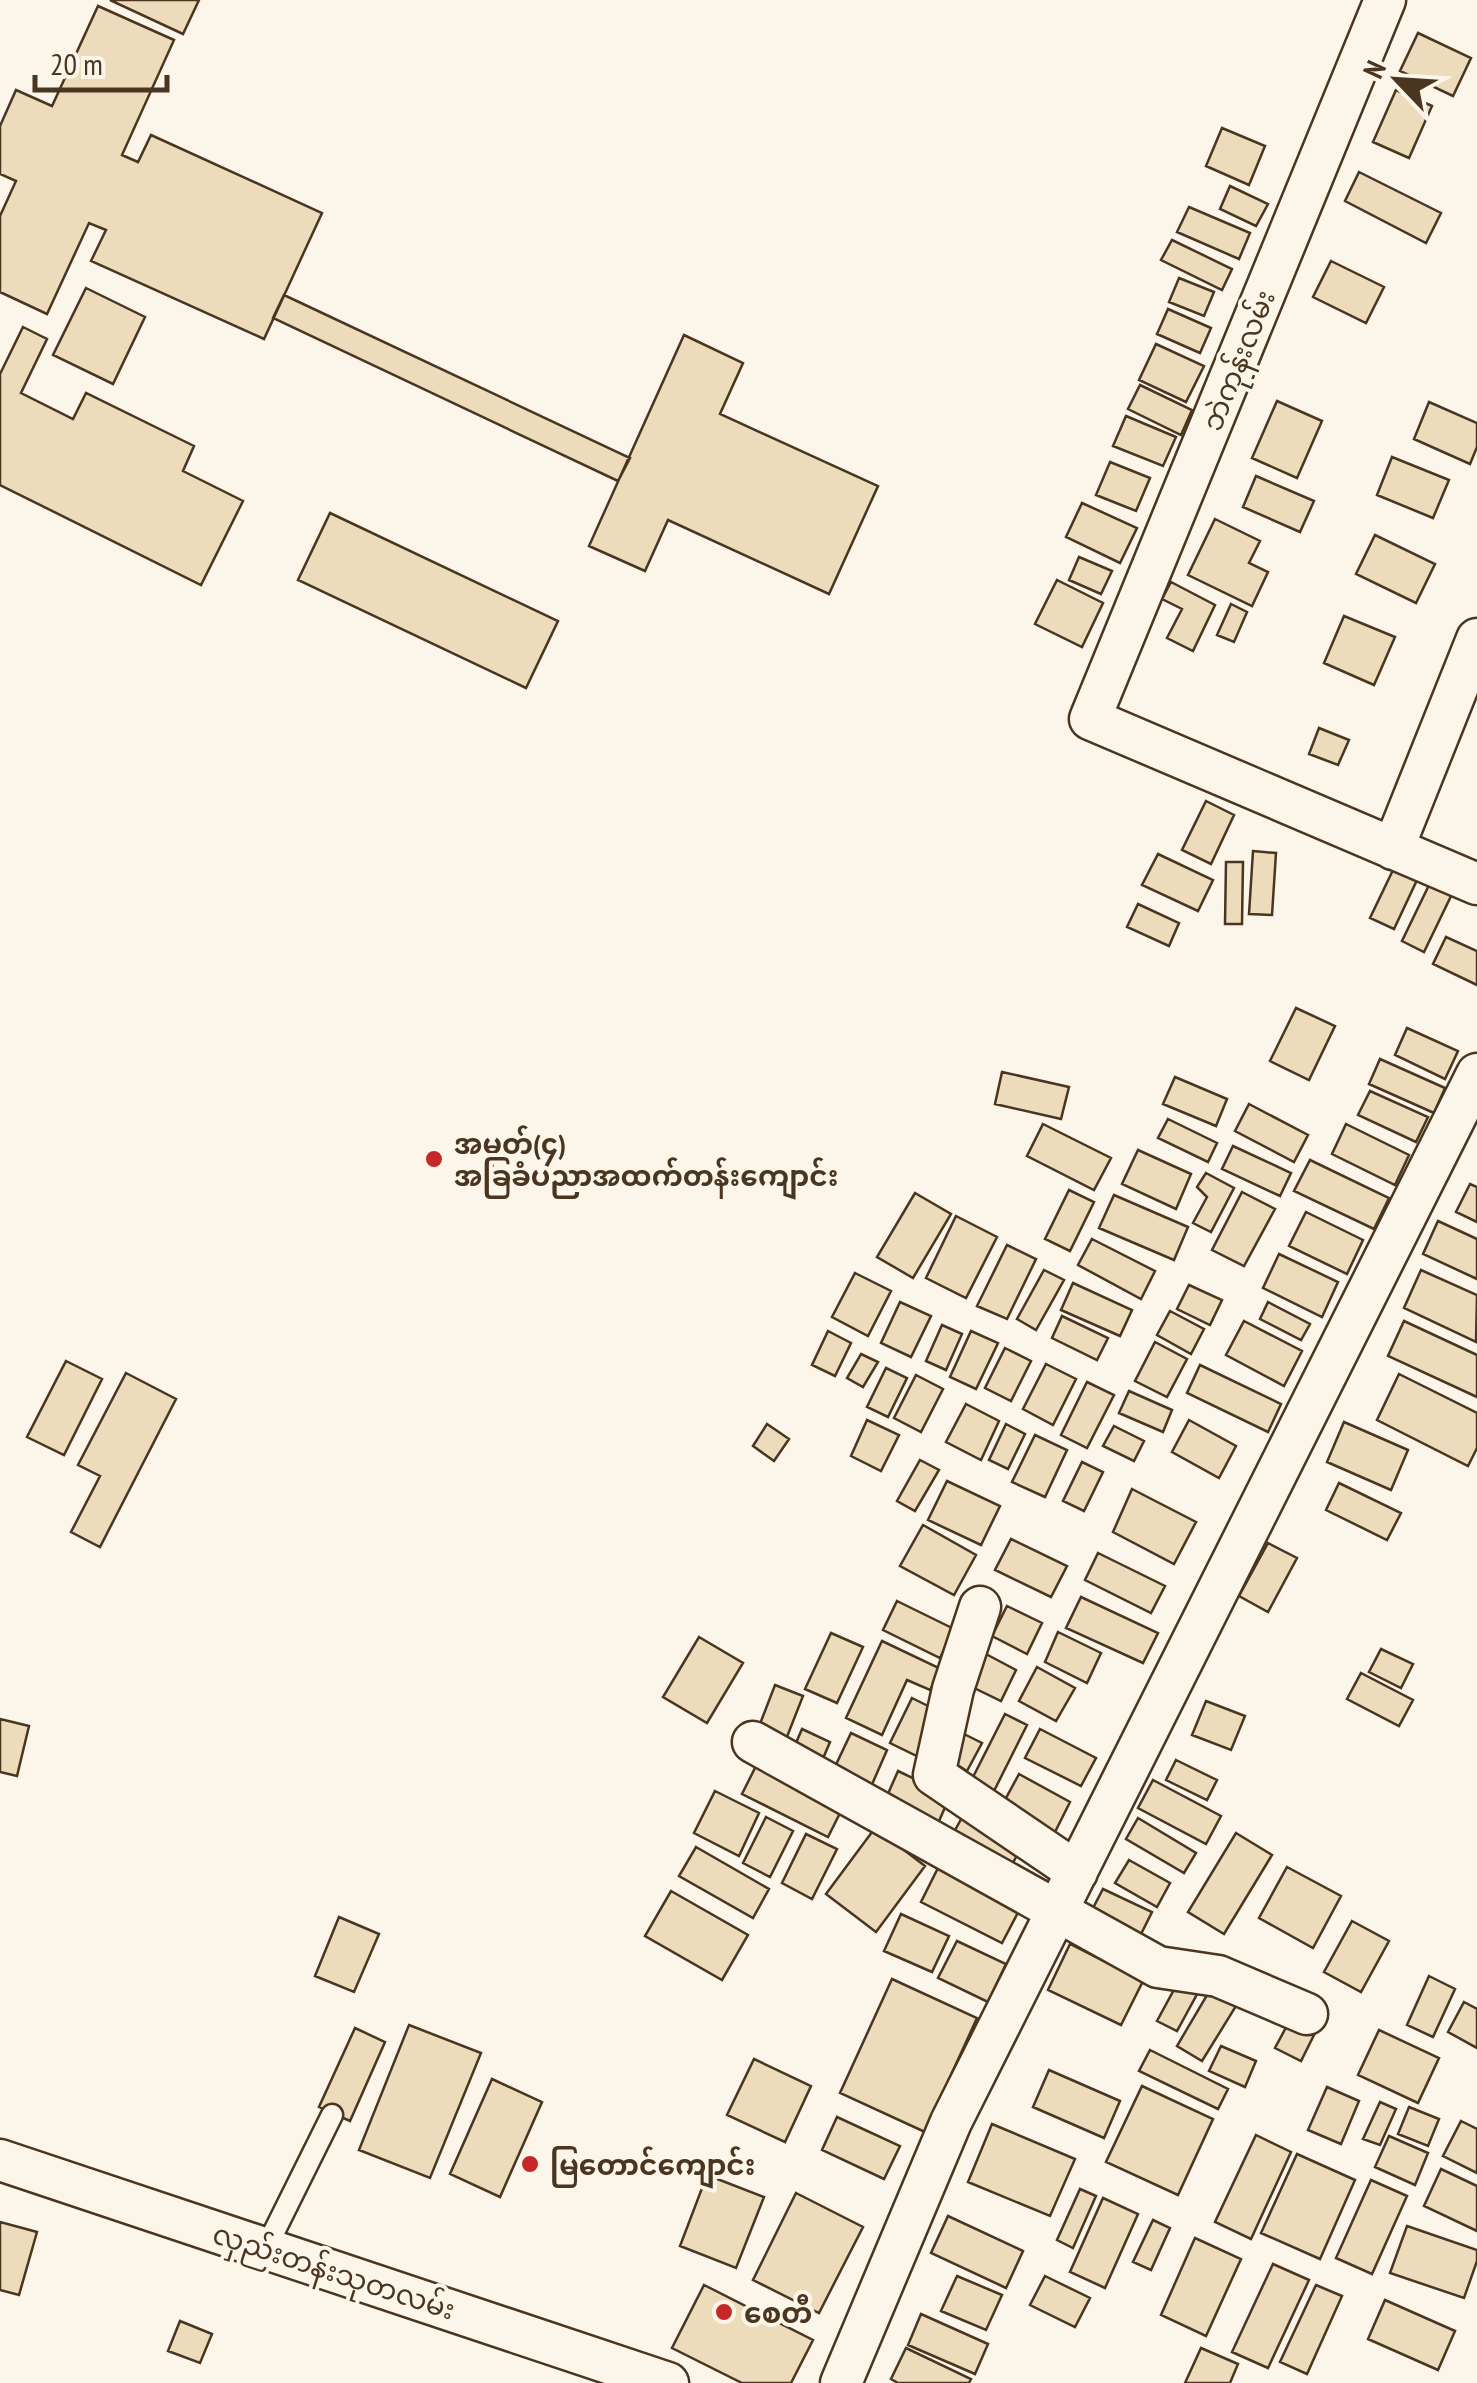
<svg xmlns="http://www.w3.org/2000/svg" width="1477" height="2383" font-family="'PT Sans Narrow','Noto Sans Myanmar',sans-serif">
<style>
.building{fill:#ecdcbc;stroke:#4a3520;stroke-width:2.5}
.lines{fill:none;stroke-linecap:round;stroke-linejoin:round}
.service-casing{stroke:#4a3520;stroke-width:25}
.minor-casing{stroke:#4a3520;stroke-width:45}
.service{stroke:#fbf6e9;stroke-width:20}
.minor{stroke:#fbf6e9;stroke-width:40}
.poi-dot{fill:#c62828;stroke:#fbf6e9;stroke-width:4}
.labels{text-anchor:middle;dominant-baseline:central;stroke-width:8;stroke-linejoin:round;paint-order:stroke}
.street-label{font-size:28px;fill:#4a3520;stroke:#fbf6e9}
.poi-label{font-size:28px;font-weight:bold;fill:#4a3520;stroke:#fbf6e9;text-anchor:start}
</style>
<rect width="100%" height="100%" fill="#fbf6e9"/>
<path class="building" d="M 110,0 L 199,0 L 183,34 Z
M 98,6 L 174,40 L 122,155 L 138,162 L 151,135 L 322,213 L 264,339 L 91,261 L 106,230 L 89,223 L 47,314 L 0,292 L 0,216 L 16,181 L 0,174 L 0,126 L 16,90 L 52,106 Z
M 1418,33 L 1471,58 L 1453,96 L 1400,71 Z
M 1396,90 L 1432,106 L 1409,158 L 1373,142 Z
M 1222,128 L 1265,146 L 1249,185 L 1206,166 Z
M 1359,172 L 1441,213 L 1426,243 L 1345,201 Z
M 1230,186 L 1268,204 L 1256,226 L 1220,209 Z
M 1189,207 L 1250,233 L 1239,259 L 1177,232 Z
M 1172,240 L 1232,269 L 1222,290 L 1161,260 Z
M 1331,261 L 1384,287 L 1366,323 L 1313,297 Z
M 1179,278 L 1214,292 L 1204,316 L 1169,302 Z
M 86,288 L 145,317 L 113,384 L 53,355 Z
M 284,295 L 630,458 L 618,481 L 273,318 Z
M 1168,309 L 1211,328 L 1200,353 L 1157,334 Z
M 23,327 L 47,339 L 21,393 L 73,419 L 86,393 L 194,446 L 183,471 L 243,501 L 201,585 L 0,485 L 0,374 Z
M 684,335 L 743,363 L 720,414 L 878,486 L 829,594 L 668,520 L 645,571 L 589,546 Z
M 1156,344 L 1204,366 L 1186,402 L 1139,380 Z
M 1140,385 L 1192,410 L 1181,435 L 1128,409 Z
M 1277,401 L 1322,421 L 1297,478 L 1252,458 Z
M 1429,402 L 1477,423 L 1477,447 L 1470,464 L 1414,439 Z
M 1126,416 L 1176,437 L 1163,466 L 1113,446 Z
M 1392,457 L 1449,480 L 1433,518 L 1377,495 Z
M 1110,462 L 1150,478 L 1136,511 L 1096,495 Z
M 1256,476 L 1314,501 L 1300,532 L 1243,507 Z
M 1082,503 L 1137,528 L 1120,563 L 1066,537 Z
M 330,513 L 558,621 L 526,688 L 298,580 Z
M 1215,519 L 1260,541 L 1249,563 L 1268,572 L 1252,606 L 1188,575 Z
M 1375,535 L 1435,564 L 1416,603 L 1356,574 Z
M 1079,557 L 1112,571 L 1101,594 L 1069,580 Z
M 1057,580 L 1103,603 L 1082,647 L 1035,624 Z
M 1171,582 L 1215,605 L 1193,651 L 1167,638 L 1182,609 L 1162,599 Z
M 1231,604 L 1247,612 L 1234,642 L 1217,635 Z
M 1344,616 L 1395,637 L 1374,685 L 1324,663 Z
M 1319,728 L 1349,740 L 1338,765 L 1309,754 Z
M 1206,801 L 1234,815 L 1211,864 L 1182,850 Z
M 1253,851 L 1276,853 L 1272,915 L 1249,914 Z
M 1158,854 L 1213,880 L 1198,911 L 1142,885 Z
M 1226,862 L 1243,862 L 1242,924 L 1225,924 Z
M 1394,868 L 1417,880 L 1394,929 L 1370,918 Z
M 1430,883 L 1452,894 L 1424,952 L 1402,941 Z
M 1138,904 L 1179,923 L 1169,946 L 1127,927 Z
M 1446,937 L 1477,951 L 1477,985 L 1433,964 Z
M 1296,1008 L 1335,1026 L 1309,1080 L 1270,1061 Z
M 1407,1028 L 1458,1051 L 1445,1079 L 1395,1055 Z
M 1380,1059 L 1445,1088 L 1434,1113 L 1369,1084 Z
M 1002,1072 L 1069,1087 L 1061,1119 L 995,1104 Z
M 1175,1077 L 1227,1099 L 1216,1126 L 1163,1104 Z
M 1370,1091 L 1428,1117 L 1416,1142 L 1358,1115 Z
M 1249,1104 L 1308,1135 L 1294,1162 L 1235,1131 Z
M 1168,1119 L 1217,1143 L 1208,1162 L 1158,1138 Z
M 1043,1124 L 1111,1158 L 1094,1190 L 1027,1156 Z
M 1346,1124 L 1409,1155 L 1395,1185 L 1332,1154 Z
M 1233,1146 L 1291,1173 L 1280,1196 L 1222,1169 Z
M 1138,1150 L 1191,1174 L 1176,1209 L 1122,1184 Z
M 1310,1160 L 1389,1198 L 1374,1229 L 1294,1191 Z
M 1206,1173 L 1234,1188 L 1211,1232 L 1193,1223 L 1207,1197 L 1197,1187 Z
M 1470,1184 L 1477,1187 L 1477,1222 L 1456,1212 Z
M 1069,1190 L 1094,1202 L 1070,1251 L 1045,1239 Z
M 1242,1192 L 1275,1209 L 1244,1266 L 1212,1250 Z
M 915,1193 L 951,1214 L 913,1278 L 877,1257 Z
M 1114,1195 L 1188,1227 L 1174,1260 L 1099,1228 Z
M 1306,1212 L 1363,1240 L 1347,1274 L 1289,1246 Z
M 956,1216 L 997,1237 L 966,1298 L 926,1278 Z
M 1438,1221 L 1477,1239 L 1477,1279 L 1423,1254 Z
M 1092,1239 L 1155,1271 L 1141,1299 L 1078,1265 Z
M 1007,1245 L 1036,1259 L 1007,1319 L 977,1306 Z
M 1279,1254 L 1338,1282 L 1322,1317 L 1263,1288 Z
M 1044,1270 L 1064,1280 L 1036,1330 L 1017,1319 Z
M 1421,1270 L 1477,1295 L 1476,1342 L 1404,1308 Z
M 855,1273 L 891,1291 L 868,1336 L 832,1317 Z
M 1073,1283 L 1132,1310 L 1120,1336 L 1061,1310 Z
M 1189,1285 L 1222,1300 L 1210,1325 L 1177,1309 Z
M 900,1302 L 931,1316 L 911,1357 L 881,1343 Z
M 1268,1302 L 1310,1324 L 1301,1340 L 1260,1319 Z
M 1170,1311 L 1204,1329 L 1191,1354 L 1157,1335 Z
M 1062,1316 L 1108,1338 L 1097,1360 L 1052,1338 Z
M 1244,1321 L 1302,1351 L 1284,1386 L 1226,1355 Z
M 1404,1321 L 1477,1355 L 1477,1397 L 1388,1356 Z
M 942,1325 L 962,1334 L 946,1370 L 926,1361 Z
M 828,1331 L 851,1343 L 835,1376 L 812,1365 Z
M 971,1331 L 998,1343 L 976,1389 L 950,1377 Z
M 1155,1342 L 1187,1359 L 1167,1397 L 1135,1381 Z
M 1005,1348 L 1031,1361 L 1011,1401 L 985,1388 Z
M 861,1354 L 878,1362 L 863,1387 L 847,1378 Z
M 66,1361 L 102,1379 L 64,1455 L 27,1437 Z
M 1046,1364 L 1076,1379 L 1053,1425 L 1023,1409 Z
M 1200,1365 L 1281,1404 L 1268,1432 L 1187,1393 Z
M 886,1368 L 907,1378 L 888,1417 L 867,1407 Z
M 126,1373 L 176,1399 L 100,1547 L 71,1532 L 100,1476 L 78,1465 Z
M 1399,1374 L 1477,1413 L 1477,1448 L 1468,1466 L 1377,1420 Z
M 916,1375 L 943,1389 L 921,1432 L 894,1418 Z
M 1087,1382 L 1114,1395 L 1087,1448 L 1061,1435 Z
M 1129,1391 L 1172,1410 L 1163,1432 L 1119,1413 Z
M 966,1404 L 999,1421 L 981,1460 L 946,1442 Z
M 867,1420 L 899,1435 L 881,1471 L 851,1456 Z
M 1189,1420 L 1236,1446 L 1219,1478 L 1172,1452 Z
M 1344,1422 L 1408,1450 L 1391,1490 L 1327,1462 Z
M 767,1424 L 789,1439 L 774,1461 L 753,1446 Z
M 1006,1424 L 1025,1434 L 1008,1469 L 989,1460 Z
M 1114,1426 L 1144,1441 L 1134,1461 L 1103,1446 Z
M 1035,1435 L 1067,1450 L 1045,1497 L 1012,1482 Z
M 920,1460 L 939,1470 L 915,1511 L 897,1501 Z
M 1082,1462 L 1103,1472 L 1084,1511 L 1063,1501 Z
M 947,1481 L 1000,1506 L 981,1545 L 928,1520 Z
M 1339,1483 L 1401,1513 L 1387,1540 L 1326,1510 Z
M 1132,1489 L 1196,1522 L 1174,1564 L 1113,1532 Z
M 923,1525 L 976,1555 L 954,1595 L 900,1566 Z
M 1011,1539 L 1067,1566 L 1051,1597 L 995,1570 Z
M 1268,1543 L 1297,1558 L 1268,1612 L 1239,1596 Z
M 1098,1553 L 1165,1586 L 1151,1613 L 1085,1580 Z
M 1081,1597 L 1158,1633 L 1143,1663 L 1066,1628 Z
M 897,1601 L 954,1629 L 940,1658 L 883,1630 Z
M 1007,1606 L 1042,1623 L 1027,1654 L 992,1636 Z
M 1058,1632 L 1101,1653 L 1087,1683 L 1045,1662 Z
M 831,1633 L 863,1647 L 837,1703 L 805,1689 Z
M 699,1637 L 743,1663 L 707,1723 L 663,1697 Z
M 882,1641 L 941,1669 L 930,1690 L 907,1680 L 882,1735 L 846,1718 Z
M 1381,1649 L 1413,1664 L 1401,1688 L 1369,1672 Z
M 984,1653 L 1016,1670 L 1001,1701 L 968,1685 Z
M 1037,1667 L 1075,1688 L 1056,1721 L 1019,1701 Z
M 1361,1673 L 1413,1700 L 1399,1726 L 1347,1699 Z
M 775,1685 L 803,1696 L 783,1747 L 755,1737 Z
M 912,1698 L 944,1714 L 923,1759 L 890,1743 Z
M 1206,1701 L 1245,1716 L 1231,1750 L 1192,1735 Z
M 1005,1714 L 1027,1725 L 993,1793 L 971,1781 Z
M 0,1719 L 29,1726 L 17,1776 L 0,1772 Z
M 802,1729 L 830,1742 L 818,1770 L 790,1757 Z
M 1040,1729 L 1096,1758 L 1081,1786 L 1025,1758 Z
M 851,1733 L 887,1750 L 870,1789 L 833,1771 Z
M 964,1734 L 982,1743 L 967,1771 L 951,1761 Z
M 760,1758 L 846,1801 L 828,1837 L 742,1794 Z
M 1176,1760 L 1217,1780 L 1207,1800 L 1166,1780 Z
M 898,1771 L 950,1796 L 932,1837 L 880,1812 Z
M 1019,1774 L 1070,1802 L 1051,1840 L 999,1811 Z
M 1153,1780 L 1221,1816 L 1206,1844 L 1138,1808 Z
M 715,1791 L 759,1813 L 739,1856 L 694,1833 Z
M 964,1814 L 1022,1846 L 1007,1874 L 949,1841 Z
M 766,1817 L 793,1831 L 770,1877 L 743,1863 Z
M 1138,1818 L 1196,1853 L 1184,1873 L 1126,1839 Z
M 875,1828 L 925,1866 L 876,1932 L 826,1894 Z
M 1236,1833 L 1272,1855 L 1224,1934 L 1188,1912 Z
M 806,1834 L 837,1849 L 812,1899 L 782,1883 Z
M 696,1847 L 769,1889 L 753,1918 L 679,1876 Z
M 1129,1860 L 1170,1883 L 1157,1907 L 1115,1883 Z
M 941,1862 L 1023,1903 L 1002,1943 L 921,1902 Z
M 1287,1867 L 1341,1896 L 1313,1948 L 1259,1918 Z
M 1103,1889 L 1152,1912 L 1141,1934 L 1092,1910 Z
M 671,1891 L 748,1935 L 722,1980 L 645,1936 Z
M 901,1914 L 949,1936 L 932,1972 L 884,1951 Z
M 339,1917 L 379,1934 L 354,1992 L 315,1976 Z
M 1352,1921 L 1389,1941 L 1361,1992 L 1324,1972 Z
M 957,1941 L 1006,1964 L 988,2002 L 938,1978 Z
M 1070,1944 L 1143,1981 L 1121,2025 L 1048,1990 Z
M 1182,1975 L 1202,1985 L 1177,2031 L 1157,2021 Z
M 1429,1976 L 1455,1989 L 1433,2037 L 1407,2025 Z
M 892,1979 L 977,2018 L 925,2132 L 840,2093 Z
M 1210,1990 L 1236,2006 L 1202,2061 L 1177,2046 Z
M 1464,2002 L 1477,2009 L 1477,2048 L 1448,2032 Z
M 1290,2020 L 1315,2033 L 1301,2061 L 1275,2048 Z
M 409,2025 L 481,2053 L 430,2178 L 359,2150 Z
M 355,2028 L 385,2042 L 350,2121 L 319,2107 Z
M 1379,2030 L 1439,2058 L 1418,2103 L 1358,2075 Z
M 1221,2046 L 1256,2061 L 1245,2087 L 1209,2071 Z
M 1150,2050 L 1228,2089 L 1218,2109 L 1139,2071 Z
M 754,2059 L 811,2086 L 785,2142 L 727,2115 Z
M 1049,2070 L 1120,2101 L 1104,2138 L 1033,2107 Z
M 492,2079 L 542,2102 L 500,2197 L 450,2174 Z
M 1142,2086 L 1213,2119 L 1178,2195 L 1106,2162 Z
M 1327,2087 L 1359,2101 L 1341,2144 L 1308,2130 Z
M 1380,2102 L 1396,2109 L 1380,2145 L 1363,2139 Z
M 1409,2107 L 1439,2119 L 1428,2146 L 1398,2134 Z
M 837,2117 L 900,2146 L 884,2179 L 822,2150 Z
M 1461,2121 L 1477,2129 L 1477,2173 L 1443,2156 Z
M 992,2124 L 1075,2159 L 1050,2216 L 968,2182 Z
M 1256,2135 L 1291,2152 L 1251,2239 L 1215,2222 Z
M 1389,2136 L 1428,2153 L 1415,2185 L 1375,2167 Z
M 1297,2154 L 1355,2180 L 1320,2259 L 1261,2233 Z
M 1441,2169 L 1477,2186 L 1477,2231 L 1424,2206 Z
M 707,2175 L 764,2197 L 736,2268 L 680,2246 Z
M 1371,2180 L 1407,2196 L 1372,2274 L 1336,2258 Z
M 1080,2189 L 1096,2196 L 1073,2248 L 1057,2240 Z
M 796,2193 L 863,2227 L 819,2313 L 753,2280 Z
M 1103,2198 L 1138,2214 L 1105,2288 L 1070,2272 Z
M 948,2216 L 1023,2251 L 1006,2288 L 931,2253 Z
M 1153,2220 L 1170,2228 L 1151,2270 L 1133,2262 Z
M 0,2222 L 37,2232 L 19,2295 L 0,2290 Z
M 1407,2226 L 1477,2250 L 1477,2261 L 1464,2298 L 1390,2273 Z
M 1195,2238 L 1241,2259 L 1206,2336 L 1161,2315 Z
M 1273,2264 L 1309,2280 L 1268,2368 L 1232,2352 Z
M 957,2276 L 1002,2295 L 986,2330 L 941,2311 Z
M 1045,2276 L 1090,2298 L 1075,2327 L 1030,2305 Z
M 704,2285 L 813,2340 L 791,2383 L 742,2383 L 672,2348 Z
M 1316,2285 L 1342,2296 L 1307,2374 L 1280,2362 Z
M 1385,2300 L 1455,2331 L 1438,2370 L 1368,2339 Z
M 921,2314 L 988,2344 L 975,2374 L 908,2345 Z
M 180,2321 L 212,2334 L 200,2363 L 168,2351 Z
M 906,2348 L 971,2379 L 969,2383 L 898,2383 L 891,2379 Z
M 1201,2348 L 1238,2364 L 1230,2383 L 1185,2383 Z"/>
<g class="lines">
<g class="service-casing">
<path id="service" d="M 266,2248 L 332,2115"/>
</g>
<g class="minor-casing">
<path id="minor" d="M 1385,0 L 1090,719 L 1477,884
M 1393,849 L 1477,639
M 980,1607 L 953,1689 L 934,1775 L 1077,1872
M 753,1742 L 1158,1967 L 1218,1976 L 1307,2014
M 0,2160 L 668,2383
M 841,2383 L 951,2122 L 1477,1074"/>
</g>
<use href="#service" class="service"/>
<use href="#minor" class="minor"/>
</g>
<g class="poi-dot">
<circle cx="434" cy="1159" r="10"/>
<circle cx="530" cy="2164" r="10"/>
<circle cx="724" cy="2312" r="10"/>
</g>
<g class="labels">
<g class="street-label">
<text transform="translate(1238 360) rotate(-68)">ဘဲကုန်းလမ်း</text>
<text transform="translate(334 2271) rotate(18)">လှည်းတန်းသုတလမ်း</text>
</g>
<g class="poi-label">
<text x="454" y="1143">အမှတ်(၄)<tspan x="454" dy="32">အခြခံပညာအထက်တန်းကျောင်း</tspan></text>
<text x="550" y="2164">မြတောင်ကျောင်း</text>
<text x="744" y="2312">စေတီ</text>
</g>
</g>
<g transform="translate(1397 80) rotate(295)" stroke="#fbf6e9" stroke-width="8" paint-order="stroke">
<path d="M0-8L18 38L0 25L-18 38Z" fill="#4a3520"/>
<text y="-15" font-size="28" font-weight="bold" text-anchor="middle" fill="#4a3520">N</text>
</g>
<path d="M35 75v15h132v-15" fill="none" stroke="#4a3520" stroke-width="5"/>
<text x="50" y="75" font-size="30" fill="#4a3520" stroke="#fbf6e9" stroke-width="8" paint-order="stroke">20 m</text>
</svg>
